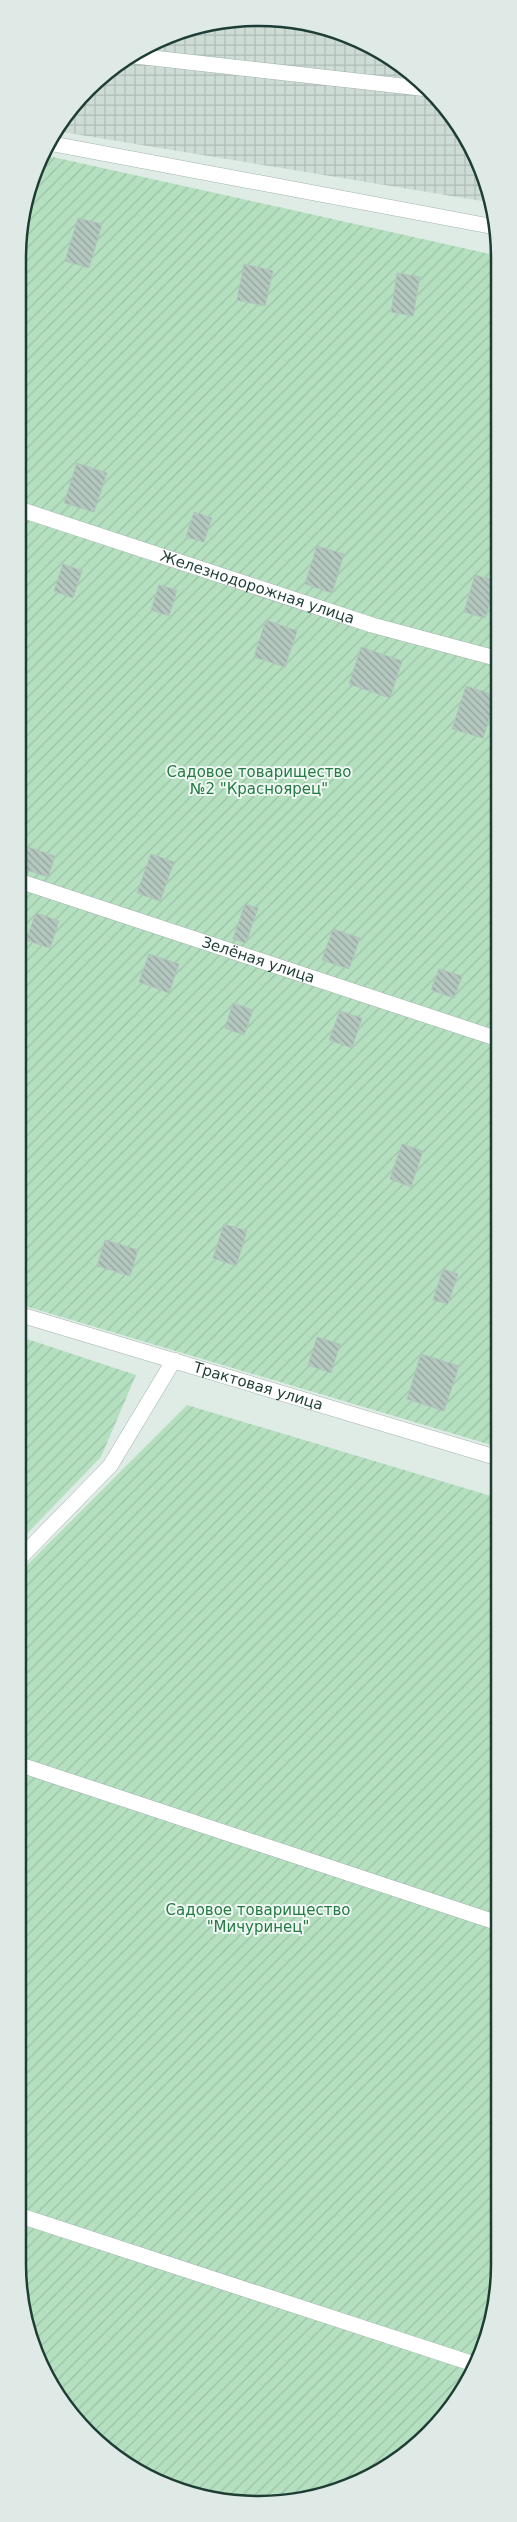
<svg xmlns="http://www.w3.org/2000/svg" width="517" height="2522" font-family="'DejaVu Sans',sans-serif">
<style>
.industrial{fill:url(#industrial-grid)}
.garden{fill:url(#garden-furrows)}
.building{fill:url(#building-back-hatch);stroke:#b0c6bd}
.lines{fill:none;stroke-linecap:round;stroke-linejoin:round}
.lane-casing{stroke:#a1b4ad;stroke-width:16}
.street-casing{stroke:#a1b4ad;stroke-width:16}
.lane{stroke:#fff;stroke-width:15}
.street{stroke:#fff;stroke-width:15}
.labels{text-anchor:middle;dominant-baseline:central;stroke-width:4;stroke-linejoin:round;paint-order:stroke}
.street-label{font-size:15px;fill:#1e3e35;stroke:#f0f8f4}
.park-label{font-size:15px;fill:#237a43;stroke:#f0f8f4}
.rim{fill:none;stroke:#1e3e35;stroke-width:2.5}
</style>
<defs>
<pattern id="industrial-grid" width="8" height="8" patternUnits="userSpaceOnUse" patternTransform="scale(1.25)"><rect width="8" height="8" fill="#cddcd5"/><path d="M0 4h8M4 0v8" fill="none" stroke="#b0beb7"/></pattern>
<pattern id="garden-furrows" width="10" height="10" patternUnits="userSpaceOnUse" patternTransform="scale(1.25)"><rect width="10" height="10" fill="#b5e0c0"/><path d="M-1 1l2-2M0 10L10 0M9 11l2-2" fill="none" stroke="#9bc1a6"/></pattern>
<pattern id="building-back-hatch" width="6" height="6" patternUnits="userSpaceOnUse" patternTransform="scale(1.25)"><rect width="6" height="6" fill="#b4c7bf"/><path d="M-1 5l2 2M0 0l6 6M5-1l2 2" fill="none" stroke="#92a39c"/></pattern>
</defs>
<rect width="100%" height="100%" fill="#dfece6"/>
<path class="industrial" d="M 290,20 L 365,42 L 429,88 L 475,152 L 488,202 L 56,131 L 112,67 L 196,26 Z"/>
<path class="garden" d="M 44,155 L 499,256 L 498,1447 L 18,1304 L 20,227 Z
M 18,1336 L 136,1375 L 101,1457 L 18,1543 Z
M 187,1405 L 498,1498 L 497,2295 L 467,2384 L 417,2445 L 336,2492 L 243,2504 L 152,2480 L 88,2434 L 36,2355 L 18,2263 L 18,1574 Z"/>
<path class="building" d="M 78,218 L 102,224 L 89,268 L 65,261 Z
M 244,264 L 273,271 L 265,306 L 237,300 Z
M 397,273 L 420,277 L 413,316 L 391,312 Z
M 77,463 L 107,473 L 94,512 L 64,503 Z
M 194,512 L 212,518 L 204,542 L 186,537 Z
M 317,546 L 344,554 L 332,593 L 305,584 Z
M 63,564 L 82,571 L 73,598 L 54,591 Z
M 475,575 L 497,581 L 485,618 L 464,612 Z
M 159,585 L 177,590 L 169,616 L 151,610 Z
M 266,620 L 297,631 L 285,667 L 254,657 Z
M 361,647 L 402,661 L 390,698 L 349,684 Z
M 466,686 L 497,696 L 483,738 L 452,729 Z
M 28,847 L 55,856 L 48,877 L 21,868 Z
M 151,854 L 174,862 L 160,901 L 137,893 Z
M 245,904 L 258,908 L 246,943 L 233,939 Z
M 36,913 L 59,921 L 50,948 L 26,940 Z
M 333,929 L 360,938 L 349,969 L 322,960 Z
M 149,954 L 179,964 L 169,993 L 139,982 Z
M 439,969 L 462,976 L 454,998 L 431,990 Z
M 233,1003 L 253,1010 L 244,1035 L 225,1028 Z
M 340,1011 L 362,1018 L 352,1048 L 329,1040 Z
M 402,1144 L 423,1151 L 411,1187 L 390,1179 Z
M 19,1213 L 28,1216 L 19,1245 Z
M 224,1224 L 247,1231 L 236,1266 L 213,1258 Z
M 105,1240 L 138,1250 L 130,1276 L 97,1266 Z
M 443,1269 L 458,1274 L 448,1304 L 433,1300 Z
M 317,1337 L 340,1344 L 331,1373 L 308,1365 Z
M 421,1354 L 459,1366 L 444,1411 L 407,1399 Z"/>
<g class="lines">
<g class="lane-casing">
<path id="lane" d="M 135,56 L 429,89
M 48,143 L 495,227
M 18,1560 L 110,1466 L 174,1360
M 18,1764 L 498,1923
M 18,2215 L 474,2364"/>
</g>
<g class="street-casing">
<g id="street">
<path id="s1" d="M 19,509 L 372,625 L 499,659"/>
<path id="s2" d="M 19,881 L 498,1039"/>
<path id="s3" d="M 18,1314 L 498,1458"/>
</g>
</g>
<use href="#lane" class="lane"/>
<use href="#street" class="street"/>
</g>
<g class="labels">
<g class="street-label">
<text stroke="none"><textPath href="#s1" startOffset="251">Железнодорожная улица</textPath></text>
<text stroke="none"><textPath href="#s2" startOffset="252">Зелёная улица</textPath></text>
<text stroke="none"><textPath href="#s3" startOffset="251">Трактовая улица</textPath></text>
</g>
<g class="park-label">
<text x="259" y="772">Садовое товарищество<tspan x="259" dy="17">№2 "Красноярец"</tspan></text>
<text x="258" y="1910">Садовое товарищество<tspan x="258" dy="17">"Мичуринец"</tspan></text>
</g>
</g>
<path d="M0 0H517V2522H0ZM258 26H259A232 232 0 0 1 491 258V2264A232 232 0 0 1 259 2496H258A232 232 0 0 1 26 2264V258A232 232 0 0 1 258 26Z" fill="#dfe9e5" fill-rule="evenodd"/>
<path class="rim" d="M258 26H259A232 232 0 0 1 491 258V2264A232 232 0 0 1 259 2496H258A232 232 0 0 1 26 2264V258A232 232 0 0 1 258 26Z"/>
</svg>
